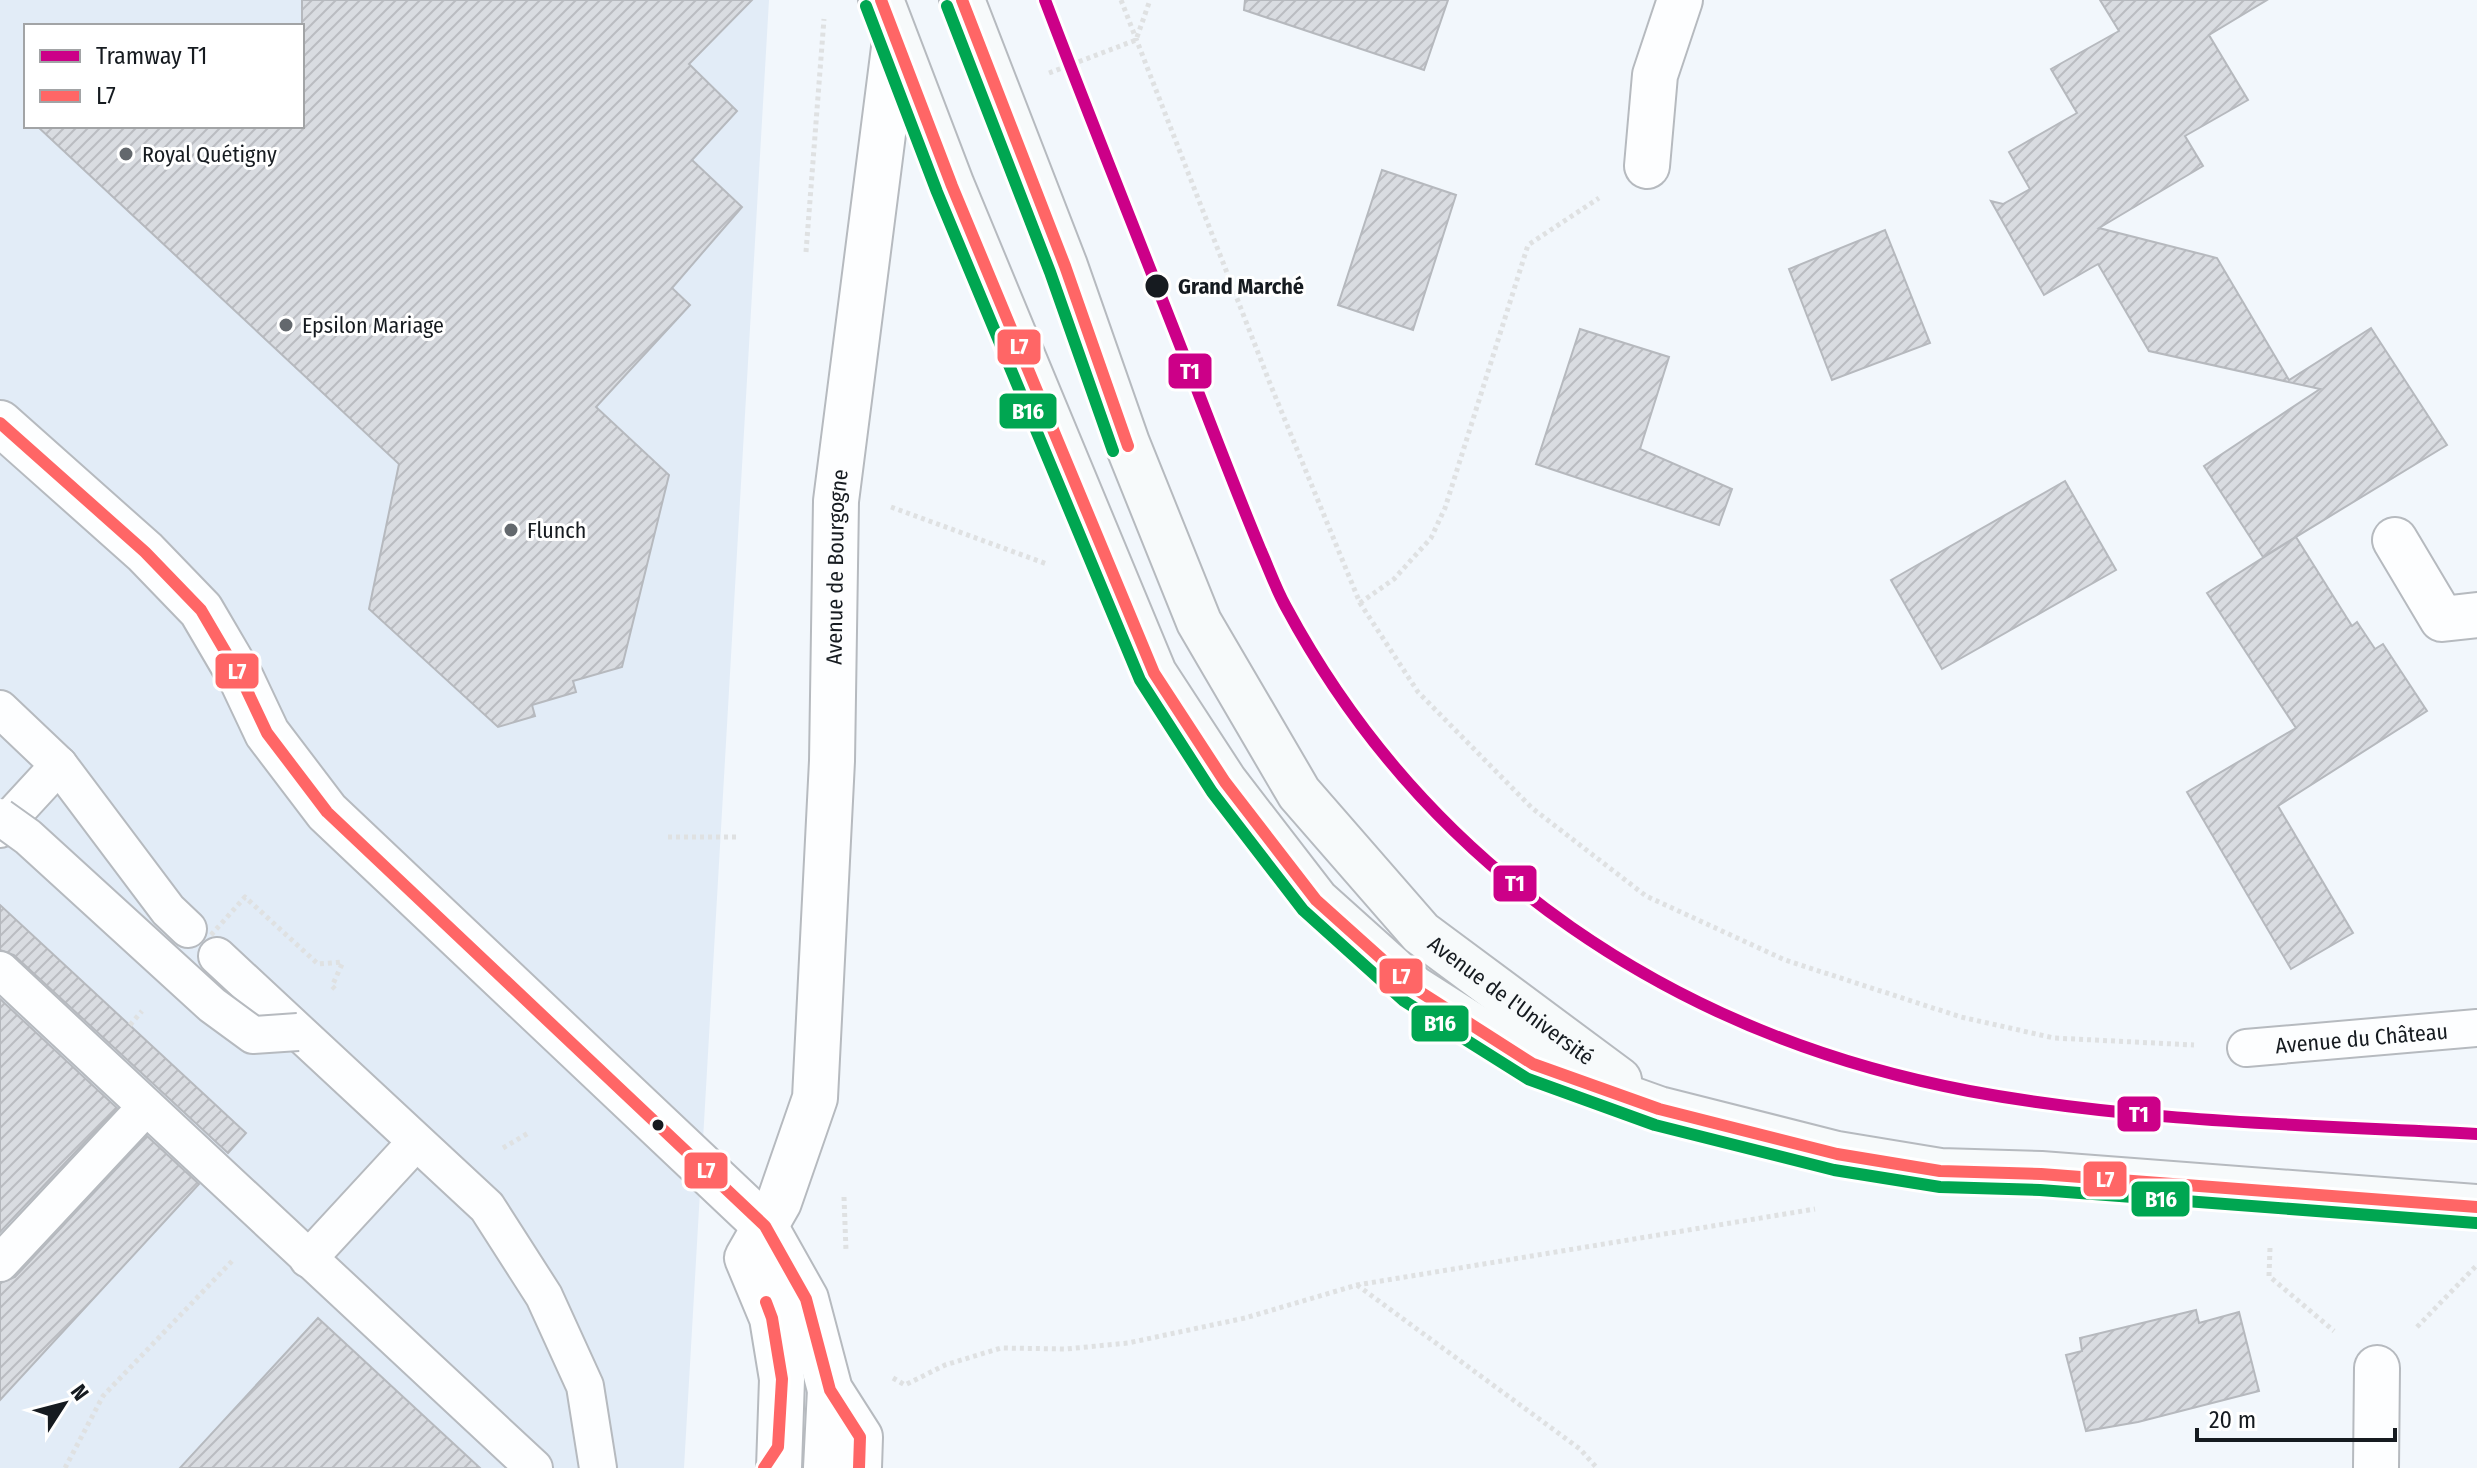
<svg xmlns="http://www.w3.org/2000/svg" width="2477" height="1468" font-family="'Fira Sans Condensed',sans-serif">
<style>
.built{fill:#e2ecf7;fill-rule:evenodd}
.building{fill:url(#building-hatch);stroke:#b6b9be;stroke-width:2}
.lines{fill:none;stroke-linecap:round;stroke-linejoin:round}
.service-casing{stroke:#b6babf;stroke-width:40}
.minor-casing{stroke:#b6babf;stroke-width:48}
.secondary-casing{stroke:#b6babf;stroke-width:48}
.path{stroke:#dfe1e2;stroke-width:5;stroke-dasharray:4 4;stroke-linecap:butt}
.service{stroke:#fdfeff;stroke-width:36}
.minor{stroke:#fdfeff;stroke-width:44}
.secondary{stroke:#f7fafb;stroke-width:44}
.service-bridge-casing{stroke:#b6babf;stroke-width:40;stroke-linecap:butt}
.path-bridge{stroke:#dfe1e2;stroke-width:5;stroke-dasharray:4 4;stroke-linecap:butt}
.service-bridge{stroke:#fdfeff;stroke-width:36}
.bus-1-casing{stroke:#fff;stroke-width:18}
.bus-2-casing{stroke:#fff;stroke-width:18}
.bus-1{stroke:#f66;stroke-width:12}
.bus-2{stroke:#00a651;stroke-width:12}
.tram-1-casing{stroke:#fff;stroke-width:18}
.tram-1{stroke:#c08;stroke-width:12}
.poi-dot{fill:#63686d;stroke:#fff;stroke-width:3}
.stop-dot{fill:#161b20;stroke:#fff;stroke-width:3}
.labels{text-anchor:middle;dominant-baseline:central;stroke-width:6;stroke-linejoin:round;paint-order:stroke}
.poi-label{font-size:22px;fill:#161b20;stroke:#fff;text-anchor:start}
.stop-label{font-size:22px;font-weight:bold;fill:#161b20;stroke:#fff;text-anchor:start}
.street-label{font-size:22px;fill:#161b20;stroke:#fff}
.line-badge{stroke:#fff;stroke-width:3}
.badge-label{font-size:22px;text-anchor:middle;font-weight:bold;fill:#fff}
</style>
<defs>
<pattern id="building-hatch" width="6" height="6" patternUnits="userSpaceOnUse" patternTransform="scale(2)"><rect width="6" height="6" fill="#d9dce1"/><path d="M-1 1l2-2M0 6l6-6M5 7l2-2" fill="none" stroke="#babcc1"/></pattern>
</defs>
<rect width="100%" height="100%" fill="#f2f7fc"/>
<path class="built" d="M 0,0 L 769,0 L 684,1468 L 0,1468 ZM 26,26 L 302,26 L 302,126 L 26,126 Z"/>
<path class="building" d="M 302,0 L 752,0 L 689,64 L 737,111 L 692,160 L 742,207 L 672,288 L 690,305 L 596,407 L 669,475 L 622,667 L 573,681 L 576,692 L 532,705 L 535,716 L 498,727 L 369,609 L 399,464 L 37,126 L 302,126 Z
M 1245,0 L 1448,0 L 1424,70 L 1244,10 Z
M 2100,0 L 2267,0 L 2209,35 L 2248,100 L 2185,136 L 2203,166 L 2099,228 L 2217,258 L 2289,380 L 2371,328 L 2447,445 L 2263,557 L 2204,466 L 2320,389 L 2149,351 L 2098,264 L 2044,295 L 1991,201 L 2003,204 L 2030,189 L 2009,152 L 2077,113 L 2051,69 L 2119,31 Z
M 1382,170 L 1456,195 L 1413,330 L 1338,305 Z
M 1885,230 L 1930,343 L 1832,380 L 1789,269 Z
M 1580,329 L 1669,357 L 1640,449 L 1732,489 L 1719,525 L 1536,464 Z
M 2065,481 L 2116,570 L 1942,669 L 1891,580 Z
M 2296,537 L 2352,626 L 2357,622 L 2375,649 L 2383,644 L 2427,711 L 2278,806 L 2353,933 L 2291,969 L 2187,792 L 2296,728 L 2207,593 Z
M 0,905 L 246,1133 L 228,1153 L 14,955 L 0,950 Z
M 0,999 L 117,1108 L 0,1232 Z
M 147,1136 L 199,1184 L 0,1400 L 0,1283 L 15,1277 Z
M 2196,1310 L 2199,1323 L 2239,1312 L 2259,1391 L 2138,1422 L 2086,1431 L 2066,1355 L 2082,1351 L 2080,1338 Z
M 318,1318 L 480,1468 L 180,1468 Z"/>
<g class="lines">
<g class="service-casing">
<g id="service">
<path d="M 0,709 L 59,765 L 168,910 L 188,929"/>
<path d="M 0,829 L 59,765"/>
<path d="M 217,956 L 487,1207 L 544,1296 L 585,1386 L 598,1468"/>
<path d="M 0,970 L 534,1468"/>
<path id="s1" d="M 2246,1048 L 2477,1028"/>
<path d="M 308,1259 L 416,1142"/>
<path d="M 0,1263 L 146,1107"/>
</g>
</g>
<g class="minor-casing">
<g id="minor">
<path d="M 1647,166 L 1655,75 L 1680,0"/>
<path d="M 0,423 L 145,552 L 201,610 L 242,680 L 267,733 L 327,812 L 765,1226 L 806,1299 L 830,1390 L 860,1437 L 859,1468"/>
<path d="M 2395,540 L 2442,619 L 2477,615"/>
<path id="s2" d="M 779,1468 L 782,1379 L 772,1318 L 747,1258 L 779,1202 L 815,1098 L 832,761 L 836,501 L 895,40"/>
<path d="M 826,1468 L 830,1390"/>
<path d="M 2376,1468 L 2377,1368"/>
</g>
</g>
<g class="secondary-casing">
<g id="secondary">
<path d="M 881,0 L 952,186 L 1154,673 L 1225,782 L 1316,900 L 1414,988 L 1533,1064 L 1659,1109 L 1837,1154 L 1940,1171 L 2041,1174 L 2477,1207"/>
<path id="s3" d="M 962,0 L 1065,266 L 1127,443 L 1199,622 L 1299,793 L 1421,933 L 1619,1080"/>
</g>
</g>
<path class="path" d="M 1121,0 L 1271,386 L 1360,603 L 1418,692 L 1532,808 L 1646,896 L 1785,960 L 1961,1017 L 2054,1038 L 2194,1045
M 1049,73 L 1136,40 L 1150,0
M 806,252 L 824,19
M 891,507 L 1047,564
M 1360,603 L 1394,579 L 1431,538 L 1445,508 L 1528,245 L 1599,198
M 668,837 L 738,837
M 335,989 L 332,986 L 343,962
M 503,1148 L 530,1132
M 844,1197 L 846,1251
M 2270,1248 L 2269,1276 L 2334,1331
M 1357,1285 L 1580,1449 L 1597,1468
M 2417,1327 L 2477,1265
M 893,1378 L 905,1385 L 945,1365 L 1001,1348 L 1066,1349 L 1128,1343 L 1245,1318 L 1357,1285 L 1815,1209
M 65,1468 L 103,1396 L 234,1259"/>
<use href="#service" class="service"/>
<use href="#minor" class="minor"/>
<use href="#secondary" class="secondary"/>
<g class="service-bridge-casing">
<path id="service-bridge" d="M 0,817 L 28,837 L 212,1005 L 253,1035 L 298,1032"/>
</g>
<path class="path-bridge" d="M 211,935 L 245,897 L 318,964 L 343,962
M 130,1025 L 142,1011"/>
<use href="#service-bridge" class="service-bridge"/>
<g class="bus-1-casing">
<path id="bus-1" d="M 881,0 L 952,186 L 1154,673 L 1225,782 L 1316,900 L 1414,988 L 1533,1064 L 1659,1109 L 1837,1154 L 1940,1171 L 2041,1174 L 2477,1207
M 962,0 L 1065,266 L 1128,446
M 0,423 L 145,552 L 201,610 L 242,680 L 267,733 L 327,812 L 765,1226 L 806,1299 L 830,1390 L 860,1437 L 859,1468
M 764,1468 L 778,1447 L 782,1379 L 772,1318 L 766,1302"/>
</g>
<g class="bus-2-casing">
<path id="bus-2" d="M 866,6 L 937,192 L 1140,680 L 1212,792 L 1303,910 L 1404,1001 L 1528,1079 L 1655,1125 L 1834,1170 L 1940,1187 L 2040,1190 L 2476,1223
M 947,6 L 1050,272 L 1113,451"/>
</g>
<use href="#bus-1" class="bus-1"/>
<use href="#bus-2" class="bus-2"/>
<g class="tram-1-casing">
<path id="tram-1" d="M 1045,0 C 1092,124 1142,247 1190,371 C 1213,431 1236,491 1261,551 C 1269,569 1276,589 1286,607 C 1428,871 1677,1036 1969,1091 C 2136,1122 2308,1125 2477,1134"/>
</g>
<use href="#tram-1" class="tram-1"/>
</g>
<g class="poi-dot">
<circle cx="126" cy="154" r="8"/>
<circle cx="286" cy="325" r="8"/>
<circle cx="511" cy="530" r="8"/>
</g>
<g class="stop-dot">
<circle cx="1157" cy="286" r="13"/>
<circle cx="658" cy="1125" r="7"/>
</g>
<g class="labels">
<g class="poi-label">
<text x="142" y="154">Royal Quétigny</text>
<text x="302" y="325">Epsilon Mariage</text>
<text x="527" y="530">Flunch</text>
</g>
<g class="stop-label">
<text x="1178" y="286">Grand Marché</text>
</g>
<g class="street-label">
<text stroke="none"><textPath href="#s2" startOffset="922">Avenue de Bourgogne</textPath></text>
<text stroke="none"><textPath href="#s3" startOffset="1162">Avenue de l'Université</textPath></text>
<text stroke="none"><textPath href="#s1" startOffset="116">Avenue du Château</textPath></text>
</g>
</g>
<g class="line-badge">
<rect x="996" y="328" width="46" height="38" rx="8" fill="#f66"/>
<rect x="1167" y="352" width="46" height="38" rx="8" fill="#c08"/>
<rect x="998" y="392" width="60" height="38" rx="8" fill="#00a651"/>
<rect x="214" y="652" width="46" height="38" rx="8" fill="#f66"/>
<rect x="1492" y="864" width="46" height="39" rx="8" fill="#c08"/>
<rect x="1378" y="957" width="46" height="38" rx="8" fill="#f66"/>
<rect x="1410" y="1004" width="60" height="39" rx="8" fill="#00a651"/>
<rect x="2116" y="1095" width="46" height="38" rx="8" fill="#c08"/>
<rect x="683" y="1151" width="46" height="39" rx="8" fill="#f66"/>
<rect x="2082" y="1160" width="46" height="38" rx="8" fill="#f66"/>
<rect x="2130" y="1180" width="61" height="38" rx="8" fill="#00a651"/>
</g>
<g class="badge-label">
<text x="1019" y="354">L7</text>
<text x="1190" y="379">T1</text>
<text x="1028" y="419">B16</text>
<text x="237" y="679">L7</text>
<text x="1515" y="891">T1</text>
<text x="1401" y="984">L7</text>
<text x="1440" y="1031">B16</text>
<text x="2139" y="1122">T1</text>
<text x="706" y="1178">L7</text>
<text x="2105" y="1187">L7</text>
<text x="2161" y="1207">B16</text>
</g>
<rect x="24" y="24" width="280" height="104" fill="#ffffff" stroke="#a2a4a6" stroke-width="2"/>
<rect x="40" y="50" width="40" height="12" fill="#cc0088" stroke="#a2a4a6" stroke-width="2"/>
<text x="96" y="64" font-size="24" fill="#161b20">Tramway T1</text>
<rect x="40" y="90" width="40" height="12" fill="#ff6666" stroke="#a2a4a6" stroke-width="2"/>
<text x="96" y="104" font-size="24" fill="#161b20">L7</text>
<g transform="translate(64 1404) rotate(54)" stroke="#ffffff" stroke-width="6" paint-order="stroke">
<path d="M0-6L14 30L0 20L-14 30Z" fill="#161b20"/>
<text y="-12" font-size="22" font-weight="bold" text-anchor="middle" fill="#161b20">N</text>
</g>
<path d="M2197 1428v12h198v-12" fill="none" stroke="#161b20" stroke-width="4"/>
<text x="2209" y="1428" font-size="24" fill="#161b20" stroke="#ffffff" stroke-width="6" paint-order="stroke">20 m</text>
</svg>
